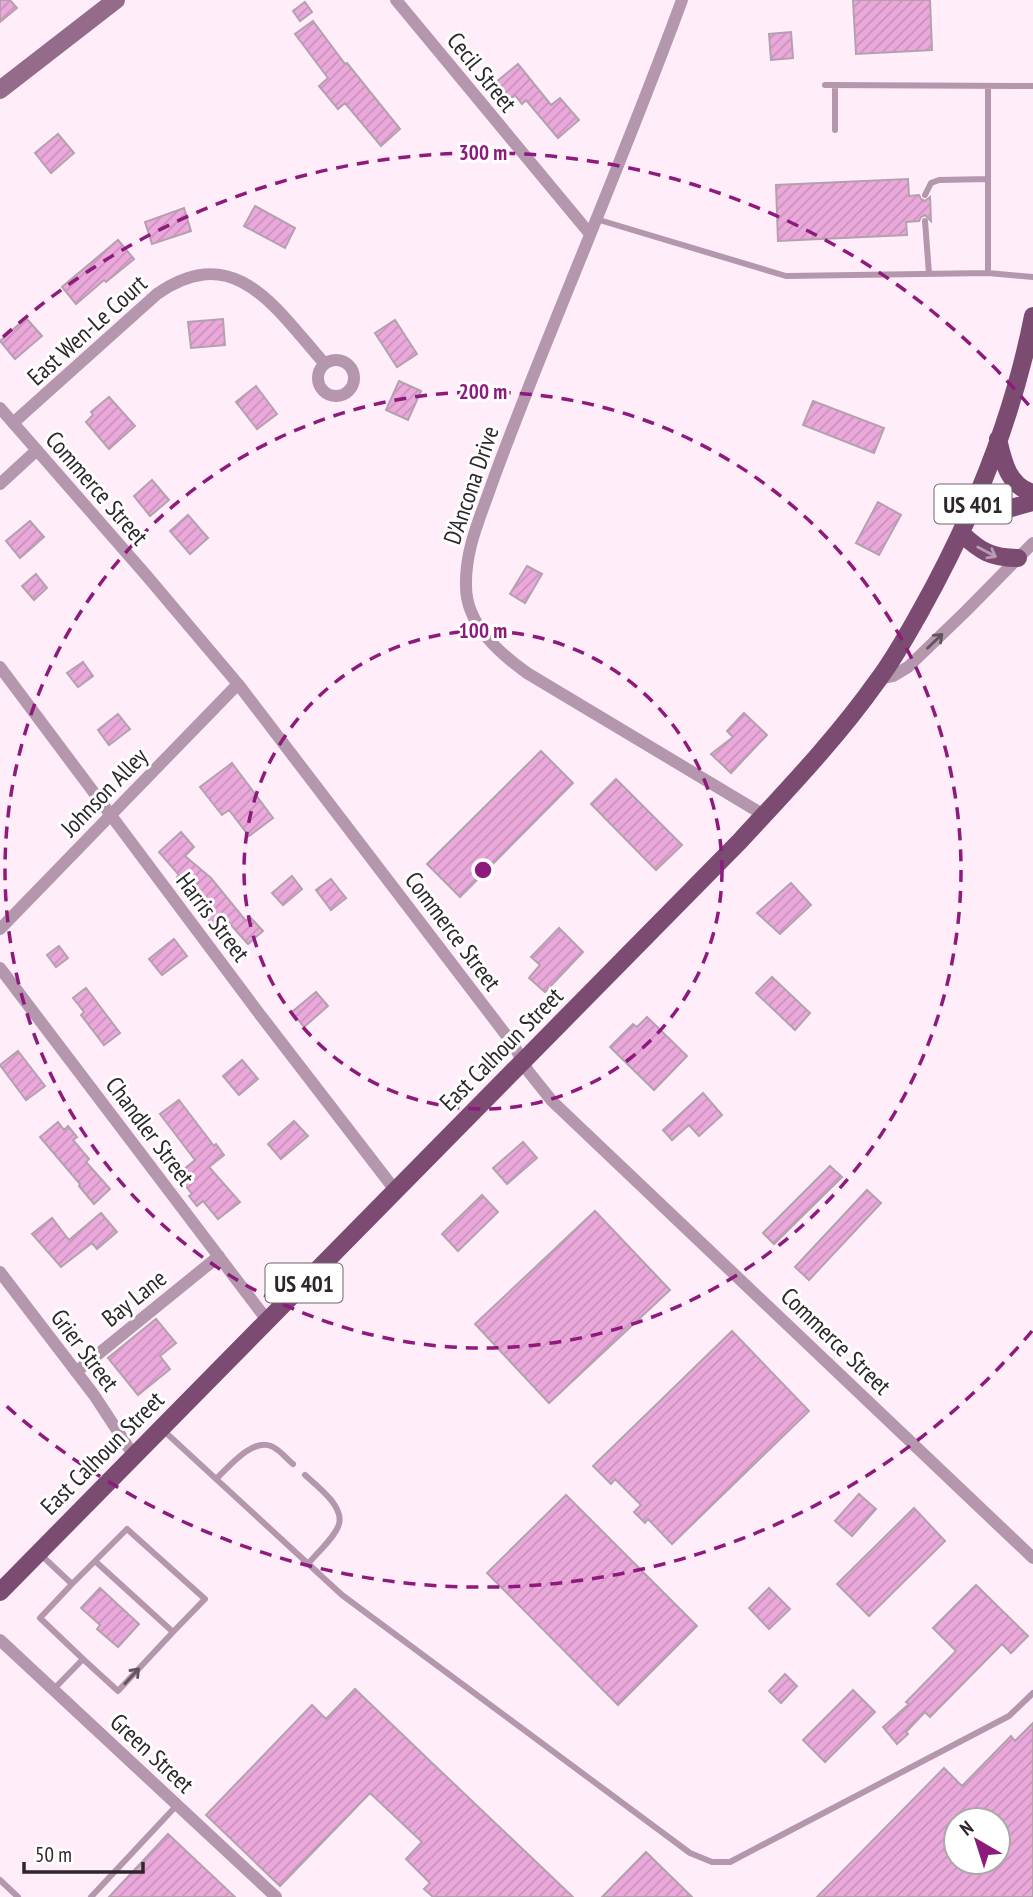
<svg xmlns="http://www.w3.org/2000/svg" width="1033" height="1897" font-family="'PT Sans Narrow',sans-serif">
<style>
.building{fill:url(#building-hatch);stroke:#b3a1ae;stroke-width:2;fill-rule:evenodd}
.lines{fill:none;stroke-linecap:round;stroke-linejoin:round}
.lane{stroke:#b497ad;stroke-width:6}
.street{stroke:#b497ad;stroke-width:12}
.secondary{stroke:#946b8a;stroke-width:18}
.primary{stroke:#7c4b72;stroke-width:18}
.oneway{stroke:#b79cb1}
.oneway2{stroke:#63535f}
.ring{fill:none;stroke:#8d1a7c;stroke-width:3.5;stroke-dasharray:12 9}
.labels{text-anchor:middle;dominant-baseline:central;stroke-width:6;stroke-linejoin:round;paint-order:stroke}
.shield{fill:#fff;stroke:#6c676b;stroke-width:2}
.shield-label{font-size:23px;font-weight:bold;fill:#2d262b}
.street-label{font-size:24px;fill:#2d262b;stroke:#fff}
.centre{fill:#8d1a7c;stroke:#fff;stroke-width:3.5}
.ring-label{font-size:21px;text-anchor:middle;font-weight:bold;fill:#8d1a7c;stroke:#fff;stroke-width:6;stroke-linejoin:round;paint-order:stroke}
</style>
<defs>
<pattern id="building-hatch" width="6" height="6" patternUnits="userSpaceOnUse" patternTransform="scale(1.75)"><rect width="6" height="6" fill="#eba9db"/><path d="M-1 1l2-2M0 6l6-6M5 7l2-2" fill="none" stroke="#ca91bc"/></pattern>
</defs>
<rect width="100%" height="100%" fill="#ffedfa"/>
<path class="building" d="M 0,0 L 10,0 L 17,8 L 0,22 Z
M 853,0 L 930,0 L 932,50 L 856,54 Z
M 305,2 L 312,12 L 300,21 L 293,11 Z
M 313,21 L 345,64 L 347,63 L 400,129 L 381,146 L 345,103 L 338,109 L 319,86 L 328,78 L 295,34 Z
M 791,32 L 793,58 L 771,60 L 769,34 Z
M 518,64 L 551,105 L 560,98 L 579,120 L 558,138 L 526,100 L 522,104 L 515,95 L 511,99 L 496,82 Z
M 58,134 L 74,153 L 51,173 L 35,153 Z
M 908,179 L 909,196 L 919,195 L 921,199 L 925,201 L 930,197 L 931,221 L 925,215 L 921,217 L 919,221 L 906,222 L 907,235 L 778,241 L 776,185 Z
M 255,206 L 295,228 L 285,248 L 244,226 Z
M 184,208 L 191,231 L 152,244 L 145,222 Z
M 118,240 L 134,259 L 106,282 L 104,280 L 76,304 L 62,287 Z
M 26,318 L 42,336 L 15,359 L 0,341 Z
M 223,319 L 225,345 L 191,348 L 188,322 Z
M 395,320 L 417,354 L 397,367 L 375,333 Z
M 399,381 L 421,391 L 408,420 L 386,410 Z
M 256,386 L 277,414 L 257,429 L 236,402 Z
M 109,397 L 135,426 L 109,449 L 86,422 L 93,415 L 91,412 Z
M 813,401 L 884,428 L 874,453 L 803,425 Z
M 152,480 L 169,500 L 150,516 L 134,496 Z
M 878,502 L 901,515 L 879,555 L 856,543 Z
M 188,515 L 208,538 L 190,554 L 170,531 Z
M 30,521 L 44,537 L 20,558 L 6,541 Z
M 527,566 L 542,574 L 525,603 L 510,594 Z
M 36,574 L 47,588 L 34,600 L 22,586 Z
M 83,662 L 93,676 L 78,687 L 67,673 Z
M 744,713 L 767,735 L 731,773 L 711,754 L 733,737 L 727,731 Z
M 118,714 L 130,729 L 109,745 L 98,730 Z
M 541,751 L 573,783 L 460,897 L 427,864 Z
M 232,763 L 273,818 L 249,836 L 229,810 L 222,815 L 200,787 Z
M 616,779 L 682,845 L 656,870 L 591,804 Z
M 181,832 L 194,847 L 185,856 L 211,878 L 246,921 L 250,917 L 263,931 L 248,944 L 223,916 L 213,925 L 197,906 L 199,905 L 177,877 L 179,875 L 159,852 Z
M 292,876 L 302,889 L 283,905 L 272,893 Z
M 331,879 L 346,898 L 331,910 L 316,890 Z
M 791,883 L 811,905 L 780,934 L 757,913 Z
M 559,928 L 583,952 L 545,992 L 529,978 L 540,965 L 531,957 Z
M 174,939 L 187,956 L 162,975 L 149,959 Z
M 59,946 L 68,958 L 56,967 L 47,955 Z
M 772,977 L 810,1013 L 795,1030 L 756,993 Z
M 86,988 L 120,1033 L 104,1045 L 81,1015 L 84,1012 L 73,998 Z
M 316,992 L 328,1006 L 304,1027 L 292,1012 Z
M 647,1017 L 687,1056 L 654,1090 L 610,1047 L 633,1024 L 637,1027 Z
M 18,1051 L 45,1086 L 26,1100 L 0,1065 Z
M 242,1060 L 258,1079 L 239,1095 L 223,1076 Z
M 703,1093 L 722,1115 L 699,1136 L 689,1125 L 672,1140 L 663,1130 Z
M 179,1100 L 214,1146 L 216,1144 L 224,1155 L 209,1167 L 240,1202 L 218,1219 L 203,1201 L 197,1206 L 189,1196 L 192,1194 L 177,1175 L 195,1160 L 160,1114 Z
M 294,1121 L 308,1136 L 281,1159 L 268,1144 Z
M 58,1122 L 64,1130 L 68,1126 L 77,1137 L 73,1140 L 89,1159 L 86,1162 L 110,1189 L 94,1204 L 79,1186 L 80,1184 L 40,1137 Z
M 523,1142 L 537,1158 L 507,1184 L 493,1168 Z
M 830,1166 L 842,1177 L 774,1244 L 763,1233 Z
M 867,1190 L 881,1203 L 809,1280 L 795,1267 Z
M 482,1195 L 498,1212 L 458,1251 L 442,1234 Z
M 595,1211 L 670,1290 L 549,1403 L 475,1324 Z
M 101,1213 L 117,1232 L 97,1249 L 92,1243 L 61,1267 L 32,1234 L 52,1218 L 69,1240 Z
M 156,1319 L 176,1343 L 160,1356 L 170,1369 L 138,1395 L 108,1358 Z
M 732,1331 L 809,1411 L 672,1544 L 648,1519 L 645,1523 L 634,1512 L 641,1505 L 615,1479 L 611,1484 L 593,1466 Z
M 859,1494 L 876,1509 L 852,1536 L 835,1521 Z
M 566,1495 L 697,1626 L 618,1705 L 487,1573 Z
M 914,1508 L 945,1541 L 869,1616 L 837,1584 Z
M 976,1585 L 1028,1636 L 1011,1653 L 1002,1644 L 930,1717 L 925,1712 L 906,1732 L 908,1734 L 897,1744 L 883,1727 L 909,1704 L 906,1702 L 956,1651 L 933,1628 Z
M 100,1588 L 139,1624 L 118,1647 L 97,1629 L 100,1625 L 81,1608 Z
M 769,1588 L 790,1609 L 769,1629 L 749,1608 Z
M 785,1674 L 797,1686 L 781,1703 L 769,1691 Z
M 355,1689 L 430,1761 L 573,1897 L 433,1897 L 424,1889 L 430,1883 L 406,1859 L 422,1842 L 370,1793 L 280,1886 L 206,1815 L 312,1705 L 326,1719 Z
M 853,1690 L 875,1712 L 825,1762 L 803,1740 Z
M 1033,1723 L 1033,1897 L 817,1897 L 944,1768 L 962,1786 L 1011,1736 L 1015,1741 ZM 956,1820 L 998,1820 L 998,1862 L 956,1862 Z
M 168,1834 L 235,1897 L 109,1897 Z
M 646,1852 L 692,1897 L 602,1897 Z"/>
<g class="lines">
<path class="lane" d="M 825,85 L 1033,86
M 835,85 L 835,130
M 988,86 L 988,273 L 1033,277
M 925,195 L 931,183 L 939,180 L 988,179
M 596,219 L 786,276 L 988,273
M 925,221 L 929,274
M 164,1431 L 342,1595 L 690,1853 L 712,1862 L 730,1862 L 1009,1716 L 1033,1693
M 305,1475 C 317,1486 344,1506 339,1524 C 336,1536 316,1554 308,1564
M 216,1479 C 228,1468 252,1438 271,1446 C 279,1449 286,1458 293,1464
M 40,1554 L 72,1584 L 40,1618 L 83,1659 L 53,1690
M 95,1561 L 127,1529 L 205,1599 L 173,1632
M 72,1584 L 95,1561 L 173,1632 L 118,1691 L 83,1659
M 0,1880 L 18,1897
M 91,1897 L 177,1805"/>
<path class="street" d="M 396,0 L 590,234
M 682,0 C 634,131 579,260 528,389 C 515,422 502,455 490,489 C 479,520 465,551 466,586 C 466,624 499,653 527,673 L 764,815
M318 378a18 18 0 1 1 36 0a18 18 0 1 1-36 0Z
M 0,408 L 146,575 L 238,684 L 513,1044 L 528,1071 L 552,1101 L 1033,1558
M 13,423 L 157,294 C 235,239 277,310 324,363
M 0,484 L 37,450
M 0,667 L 258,1012 L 395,1190
M 880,679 L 893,676 L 908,667 L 966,611 L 1033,543
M 0,929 L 238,684
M 0,968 L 267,1320
M 0,1272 L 94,1395 L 134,1456
M 76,1372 L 219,1256
M 0,1640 L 276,1897"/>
<path class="secondary" d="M 0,90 L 116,0"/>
<path class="primary" d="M 998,439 C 1003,461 1008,486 1033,493
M 970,512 C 992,514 1012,508 1033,502
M 961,533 C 980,551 991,558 1018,558
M 0,1592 L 740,841 C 788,789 837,738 878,680 C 894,659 907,635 920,612 C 971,521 1013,418 1033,316"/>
</g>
<defs><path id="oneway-shaft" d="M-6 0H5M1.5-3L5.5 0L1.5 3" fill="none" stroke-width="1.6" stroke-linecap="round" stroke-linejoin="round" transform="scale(1.75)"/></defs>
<use class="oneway" href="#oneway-shaft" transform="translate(987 552) rotate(28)"/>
<g class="oneway2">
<use href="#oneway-shaft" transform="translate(935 641) rotate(-44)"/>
<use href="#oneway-shaft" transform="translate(132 1676) rotate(-47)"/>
</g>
<g class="ring">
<circle cx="483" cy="870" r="239"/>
<circle cx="483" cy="870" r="478"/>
<path d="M1032 1331A717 717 0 0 1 3 1403M3 337A717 717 0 0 1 1032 409"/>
</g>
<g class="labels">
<g class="shield">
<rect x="934.5" y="484.5" width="77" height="39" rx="5"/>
<rect x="265.5" y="1263.5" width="77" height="39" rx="5"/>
</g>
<g class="shield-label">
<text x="973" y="504">US 401</text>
<text x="304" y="1283">US 401</text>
</g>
<g class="street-label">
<text transform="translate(482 72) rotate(51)">Cecil Street</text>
<text transform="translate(87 330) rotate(-42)">East Wen-Le Court</text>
<text transform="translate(471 485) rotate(-71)">D'Ancona Drive</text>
<text transform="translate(97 488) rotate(49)">Commerce Street</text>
<text transform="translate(104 792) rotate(-46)">Johnson Alley</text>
<text transform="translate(213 917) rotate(53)">Harris Street</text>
<text transform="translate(453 931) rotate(53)">Commerce Street</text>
<text transform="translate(501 1049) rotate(-45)">East Calhoun Street</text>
<text transform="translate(150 1131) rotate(53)">Chandler Street</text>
<text transform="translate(134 1298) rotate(-39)">Bay Lane</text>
<text transform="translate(836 1341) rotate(44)">Commerce Street</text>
<text transform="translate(85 1350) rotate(53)">Grier Street</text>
<text transform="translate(102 1453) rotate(-45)">East Calhoun Street</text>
<text transform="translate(152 1753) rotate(43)">Green Street</text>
</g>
</g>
<circle cx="483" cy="870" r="10" class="centre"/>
<g class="ring-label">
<text x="483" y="160">300 m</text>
<text x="483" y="399">200 m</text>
<text x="483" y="638">100 m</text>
</g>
<g transform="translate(977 1841) rotate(321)"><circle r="33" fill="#ffffff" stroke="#aba8aa" stroke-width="2"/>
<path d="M0-5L12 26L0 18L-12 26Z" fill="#8d1a7c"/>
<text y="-10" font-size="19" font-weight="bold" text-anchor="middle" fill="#2d262b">N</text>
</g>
<path d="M24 1862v10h119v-10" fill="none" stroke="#2d262b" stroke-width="3.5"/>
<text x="35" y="1862" font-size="21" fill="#2d262b" stroke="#ffffff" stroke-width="5" paint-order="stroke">50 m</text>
</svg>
